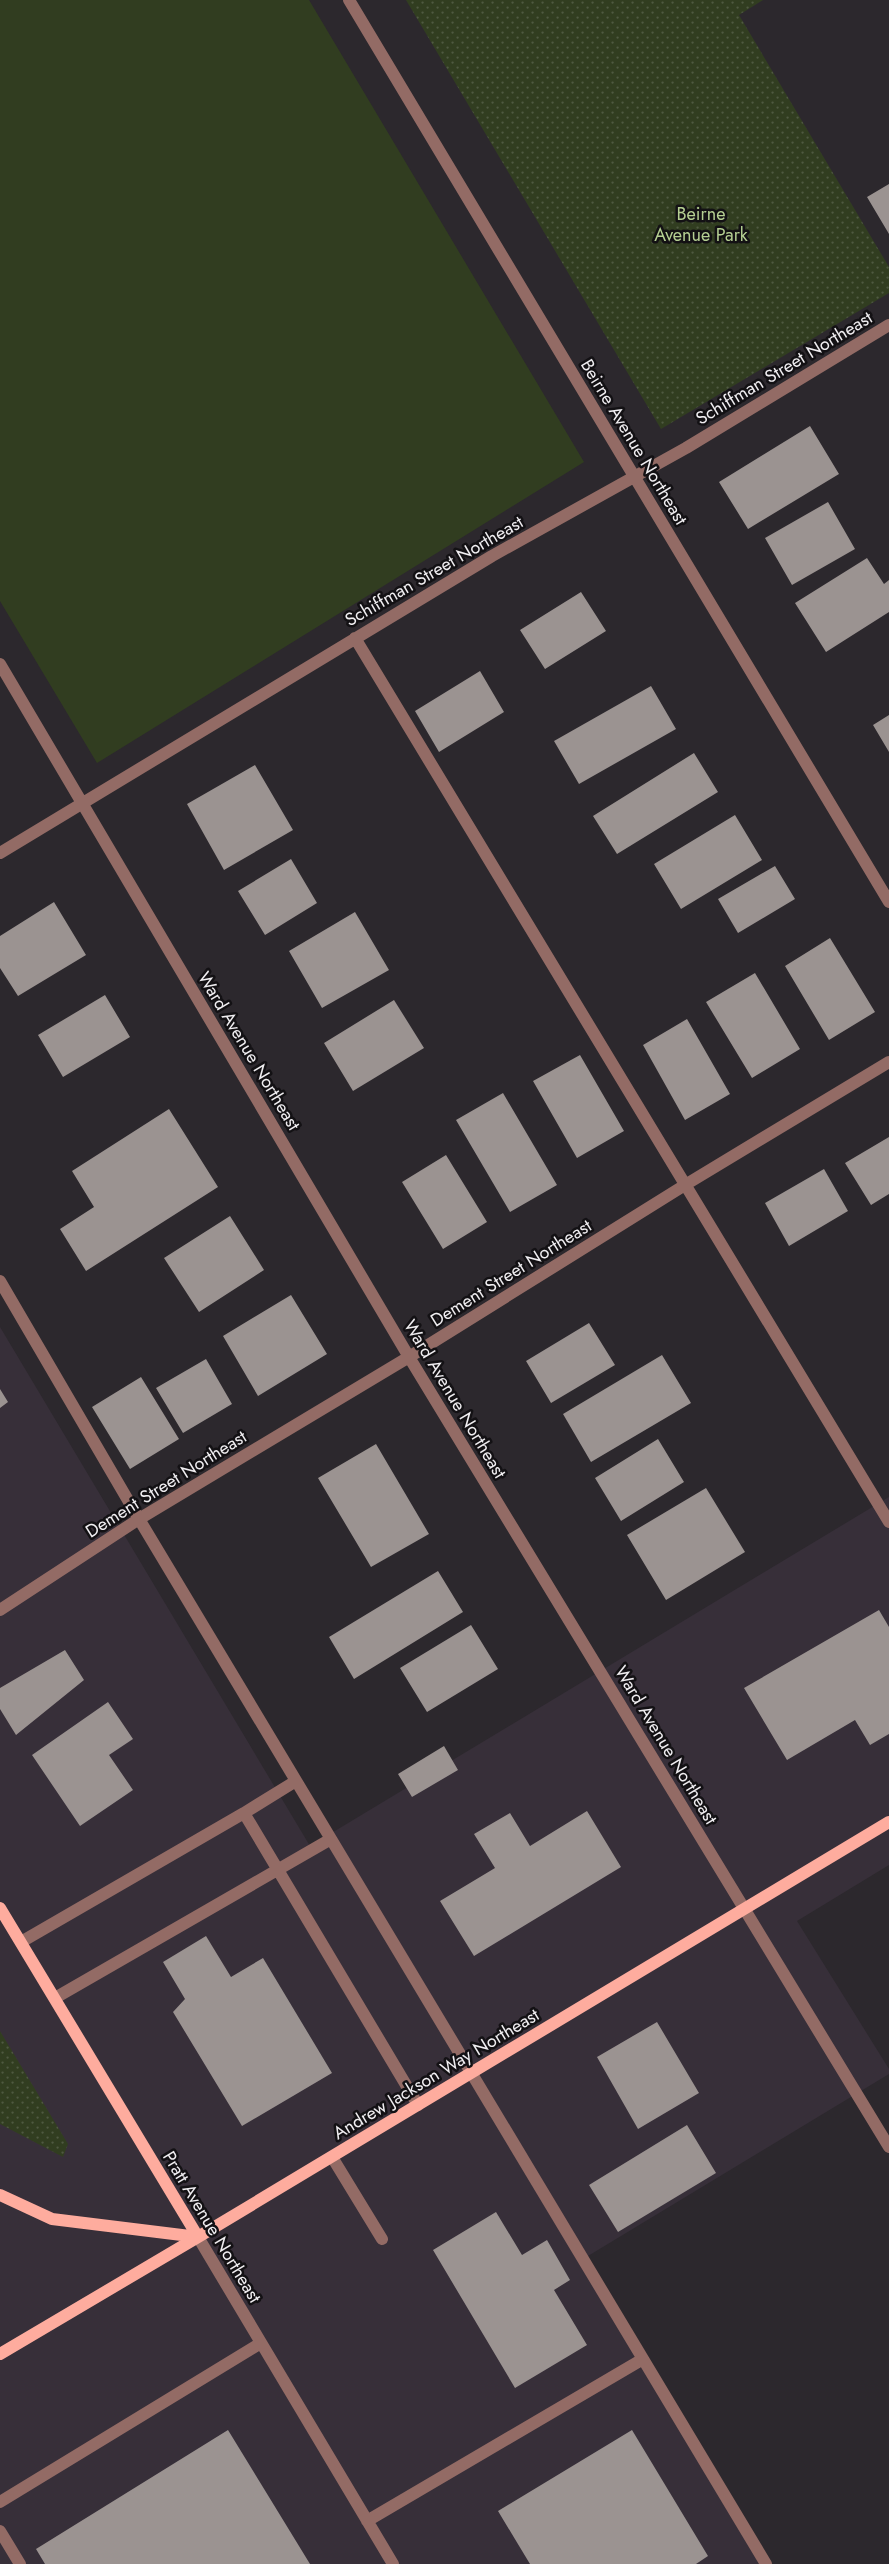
<svg xmlns="http://www.w3.org/2000/svg" width="889" height="2564" font-family="Jost,sans-serif">
<style>
.built{fill:#372f39}
.grass{fill:url(#grass-dots)}
.garden{fill:#313d20}
.building{fill:#9b9391}
.lines{fill:none;stroke-linecap:round;stroke-linejoin:round}
.minor{stroke:#936b65;stroke-width:12}
.major{stroke:#feac9e;stroke-width:12}
.labels{text-anchor:middle;dominant-baseline:central;stroke-width:5;stroke-linejoin:round;paint-order:stroke}
.park-label{font-size:18px;fill:#b5cf92;stroke:#131114}
.street-label{font-size:18px;fill:#f0eef1;stroke:#131114}
</style>
<defs>
<pattern id="grass-dots" width="8" height="8" patternUnits="userSpaceOnUse" patternTransform="scale(1.25)"><rect width="8" height="8" fill="#313d20"/><path d="M2 2h.1M6 6h.1" fill="none" stroke="#4f5941" stroke-width="1.8" stroke-linecap="round"/></pattern>
</defs>
<rect width="100%" height="100%" fill="#2c282d"/>
<path class="built" d="M 0,1327 L 310,1846 L 889,1497 L 889,1865 L 797,1921 L 889,2069 L 889,2074 L 583,2259 L 768,2564 L 0,2564 Z"/>
<path class="grass" d="M 406,0 L 763,0 L 739,15 L 889,267 L 889,293 L 661,429 Z
M 0,2031 L 68,2144 L 63,2157 L 0,2124 Z"/>
<path class="garden" d="M 0,0 L 309,0 L 584,462 L 97,763 L 0,601 Z"/>
<path class="building" d="M 889,184 L 889,234 L 867,197 Z
M 810,426 L 839,474 L 748,529 L 719,482 Z
M 828,502 L 855,549 L 792,585 L 765,538 Z
M 867,558 L 884,584 L 889,580 L 889,612 L 826,652 L 795,603 Z
M 581,592 L 606,631 L 545,669 L 520,630 Z
M 480,671 L 504,712 L 439,752 L 415,711 Z
M 651,686 L 676,729 L 579,784 L 554,741 Z
M 889,715 L 889,752 L 873,725 Z
M 694,753 L 718,792 L 617,854 L 593,816 Z
M 255,765 L 293,830 L 224,870 L 187,804 Z
M 735,815 L 762,860 L 681,909 L 654,864 Z
M 291,859 L 317,903 L 265,935 L 238,891 Z
M 775,866 L 795,899 L 738,933 L 718,899 Z
M 54,902 L 86,955 L 18,996 L 0,968 L 0,936 Z
M 355,912 L 389,970 L 322,1008 L 289,951 Z
M 830,938 L 875,1012 L 829,1040 L 785,966 Z
M 755,973 L 800,1049 L 752,1078 L 706,1002 Z
M 105,995 L 130,1037 L 63,1077 L 38,1035 Z
M 394,1000 L 424,1048 L 353,1091 L 324,1043 Z
M 687,1019 L 730,1094 L 685,1120 L 643,1045 Z
M 580,1055 L 624,1131 L 577,1158 L 533,1081 Z
M 503,1093 L 557,1185 L 510,1212 L 456,1120 Z
M 169,1109 L 218,1187 L 86,1271 L 60,1229 L 94,1207 L 72,1171 Z
M 889,1137 L 889,1194 L 871,1205 L 845,1163 Z
M 446,1155 L 487,1222 L 443,1249 L 402,1182 Z
M 824,1169 L 848,1211 L 789,1246 L 765,1203 Z
M 230,1216 L 264,1270 L 199,1312 L 164,1258 Z
M 291,1295 L 327,1354 L 258,1396 L 223,1336 Z
M 589,1323 L 615,1365 L 551,1403 L 526,1361 Z
M 662,1355 L 691,1403 L 591,1462 L 563,1414 Z
M 206,1359 L 232,1404 L 183,1433 L 156,1388 Z
M 141,1377 L 179,1439 L 130,1469 L 92,1407 Z
M 0,1389 L 8,1402 L 0,1408 Z
M 658,1439 L 684,1482 L 621,1521 L 595,1478 Z
M 376,1444 L 429,1534 L 371,1567 L 318,1478 Z
M 706,1488 L 745,1552 L 666,1600 L 627,1535 Z
M 438,1571 L 463,1612 L 354,1679 L 329,1637 Z
M 879,1610 L 889,1627 L 889,1734 L 870,1745 L 855,1720 L 787,1760 L 744,1688 Z
M 471,1625 L 498,1669 L 427,1712 L 400,1668 Z
M 65,1650 L 84,1680 L 16,1735 L 0,1709 L 0,1688 Z
M 108,1702 L 133,1739 L 109,1755 L 133,1790 L 80,1826 L 32,1755 Z
M 444,1746 L 458,1770 L 412,1797 L 398,1774 Z
M 587,1811 L 621,1867 L 474,1956 L 440,1901 L 495,1868 L 474,1834 L 510,1813 L 530,1846 Z
M 206,1936 L 231,1977 L 263,1958 L 332,2073 L 242,2126 L 173,2012 L 185,1999 L 163,1962 Z
M 657,2022 L 699,2093 L 638,2129 L 597,2057 Z
M 687,2125 L 716,2173 L 618,2232 L 589,2185 Z
M 496,2212 L 522,2255 L 547,2240 L 570,2280 L 554,2290 L 587,2345 L 515,2388 L 433,2250 Z
M 228,2430 L 310,2564 L 45,2564 L 36,2549 Z
M 632,2430 L 708,2556 L 696,2564 L 530,2564 L 498,2511 Z"/>
<g class="lines">
<path class="minor" d="M 349,0 L 889,902
M 355,638 L 889,1522
M 0,664 L 409,1357 L 889,2147
M 0,853 L 492,556 L 686,448 L 889,325
M 0,1281 L 139,1519 L 766,2564
M 0,1610 L 139,1519 L 409,1357 L 685,1185 L 889,1062
M 244,1813 L 296,1781
M 21,1942 L 244,1813 L 418,2105
M 55,1998 L 331,1839
M 332,2157 L 382,2239
M 198,2237 L 393,2564
M 0,2502 L 261,2343
M 367,2521 L 643,2359
M 0,2531 L 20,2564"/>
<path class="major" d="M 0,1908 L 198,2237
M 0,2195 L 52,2219 L 198,2237
M 0,2354 L 198,2237 L 889,1822"/>
</g>
<g class="labels">
<g class="park-label">
<text x="701" y="214">Beirne<tspan x="701" dy="21">Avenue Park</tspan></text>
</g>
<g class="street-label">
<text transform="translate(784 368) rotate(-31)">Schiffman Street Northeast</text>
<text transform="translate(634 442) rotate(59)">Beirne Avenue Northeast</text>
<text transform="translate(434 571) rotate(-30)">Schiffman Street Northeast</text>
<text transform="translate(249 1051) rotate(59)">Ward Avenue Northeast</text>
<text transform="translate(511 1273) rotate(-32)">Dement Street Northeast</text>
<text transform="translate(455 1399) rotate(59)">Ward Avenue Northeast</text>
<text transform="translate(166 1484) rotate(-32)">Dement Street Northeast</text>
<text transform="translate(666 1745) rotate(59)">Ward Avenue Northeast</text>
<text transform="translate(436 2074) rotate(-31)">Andrew Jackson Way Northeast</text>
<text transform="translate(212 2227) rotate(59)">Pratt Avenue Northeast</text>
</g>
</g>
</svg>
